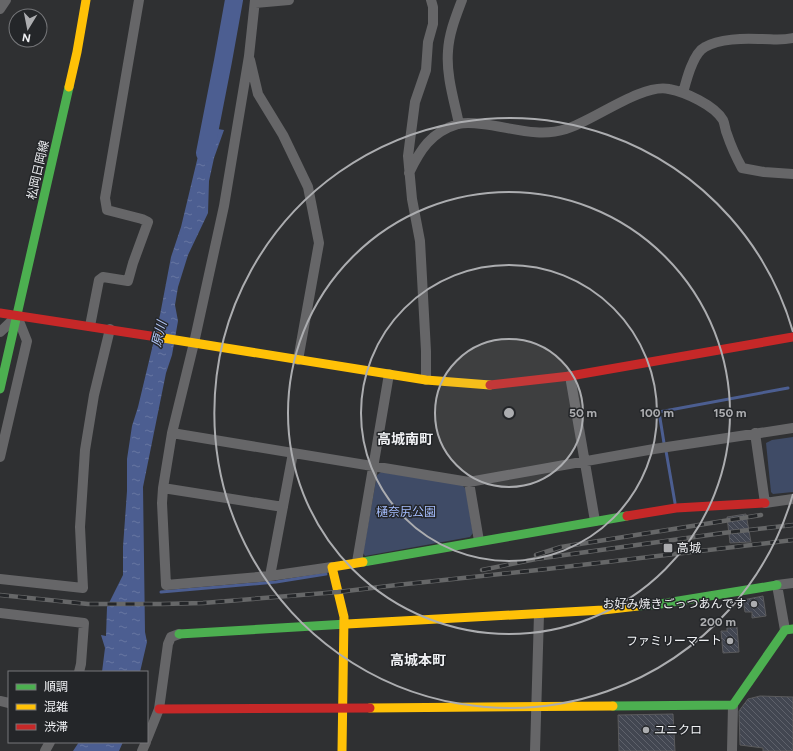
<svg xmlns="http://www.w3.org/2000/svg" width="793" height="751" font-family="Figtree,'Noto Sans JP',sans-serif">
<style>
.park{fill:#3f4b66}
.water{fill:url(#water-ripples)}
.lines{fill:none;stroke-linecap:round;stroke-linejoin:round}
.stream{stroke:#4c5e91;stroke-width:3}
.river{stroke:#4c5e91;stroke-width:18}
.building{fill:url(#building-back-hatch);stroke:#5b5b5d}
.street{stroke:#666668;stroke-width:10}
.fast{stroke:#4caf50;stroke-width:9}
.slow{stroke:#ffc107;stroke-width:9}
.jam{stroke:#c62828;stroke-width:9}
.rail-casing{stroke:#666768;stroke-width:4.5}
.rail{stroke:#242629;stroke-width:3;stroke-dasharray:9;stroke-linecap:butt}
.ring{fill:none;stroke:#acadb0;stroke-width:2}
.poi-dot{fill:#acadb0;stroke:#242629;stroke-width:1.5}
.labels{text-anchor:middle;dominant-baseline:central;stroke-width:3;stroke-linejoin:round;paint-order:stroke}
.street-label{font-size:12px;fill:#f0f1f4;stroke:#242629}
.park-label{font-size:12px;fill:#a4bdfd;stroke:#242629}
.poi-label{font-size:12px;fill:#f0f1f4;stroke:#242629;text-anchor:start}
.water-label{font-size:13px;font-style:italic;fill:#b2c6f7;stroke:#242629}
.quarter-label{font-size:14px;font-weight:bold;fill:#f0f1f4;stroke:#242629}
.centre{fill:#acadb0;stroke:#242629;stroke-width:2}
.ring-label{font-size:12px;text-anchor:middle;font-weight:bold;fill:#acadb0;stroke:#242629;stroke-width:3;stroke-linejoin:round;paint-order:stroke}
</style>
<defs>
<pattern id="water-ripples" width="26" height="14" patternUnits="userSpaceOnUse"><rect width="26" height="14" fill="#4c5e91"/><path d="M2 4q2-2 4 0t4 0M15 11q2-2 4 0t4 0" fill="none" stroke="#6676a1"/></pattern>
<pattern id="building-back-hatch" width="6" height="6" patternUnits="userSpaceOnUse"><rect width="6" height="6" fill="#424651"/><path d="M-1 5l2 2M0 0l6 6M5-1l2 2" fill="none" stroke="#5e616b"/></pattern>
</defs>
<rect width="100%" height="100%" fill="#2f3032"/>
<path class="park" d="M 793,437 L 793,492 L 773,494 L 771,492 L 766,443 L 772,440 Z
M 381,472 L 462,485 L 466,489 L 473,533 L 470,537 L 365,556 L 363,553 L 377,475 Z"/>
<path class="water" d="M 205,127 L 224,130 L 214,158 L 209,181 L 208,213 L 188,255 L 178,287 L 175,305 L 178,321 L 172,355 L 166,373 L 143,487 L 145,632 L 147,642 L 140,672 L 102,672 L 105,648 L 101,635 L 106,636 L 107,607 L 123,575 L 123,547 L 127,491 L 127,459 L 132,426 L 138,407 L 160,315 L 171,257 L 181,227 Z
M 79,742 L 123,742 L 119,751 L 73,751 Z"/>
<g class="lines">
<path class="stream" d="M 664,443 L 659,412 L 788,388
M 666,451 L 675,503
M 161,592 L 276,582 L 326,574"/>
<path class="river" d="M 205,153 L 223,61 L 234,0"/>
</g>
<path class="building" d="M 746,514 L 751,542 L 730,543 L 727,517 Z
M 763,596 L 766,616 L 752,618 L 752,612 L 745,612 L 743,600 Z
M 737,627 L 739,652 L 723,653 L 721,631 L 727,631 L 727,628 Z
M 760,696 L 793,697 L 793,751 L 763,751 L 763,748 L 740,745 L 739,711 L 748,699 Z
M 673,714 L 675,751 L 619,751 L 618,715 Z"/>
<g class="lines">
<path class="street" d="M 255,0 L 249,56 L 224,206 L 194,343 L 172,433 L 163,488 L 162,503 L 166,585 L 270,576 L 332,567
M 255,3 L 289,0
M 0,9 L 6,0
M 250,60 L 258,94 L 283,135 L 308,187 L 319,243 L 298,360
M 683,93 C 686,81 693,53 705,47 C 719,39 744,38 759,39 C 773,39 780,41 793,38
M 459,124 C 454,100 446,75 448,51 C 449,33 456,16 462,0
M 409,173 C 420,150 431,132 458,124 C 466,122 475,123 482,124 C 510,127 538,138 566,129 C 593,121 642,83 669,89 C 685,92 714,105 723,120 C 725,124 725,130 727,134 C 731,146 736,157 742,168 L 764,172 L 793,174
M 90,326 L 99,280 L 103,277 L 128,281 L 133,263 L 148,222 L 142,219 L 107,210 L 105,198 L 139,0
M 0,332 L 17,316 L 27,341 L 0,457
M 570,376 L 595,521
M 426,380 L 426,351 L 420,241 L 412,199 L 408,156 L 415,102 L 426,70 L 428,42 L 433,24 L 433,7 L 431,0
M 172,433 L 469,482 L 654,449 L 793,428
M 755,433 L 765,503 L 793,499
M 469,482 L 479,541
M 163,488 L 283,507
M 357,562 L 389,374
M 270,576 L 293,453
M 0,579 L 83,588 L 80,527 L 85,450 L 94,395 L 110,329
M 0,613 L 84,623 L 81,664 L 79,672
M 785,630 L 777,585 L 793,583
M 0,701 L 9,703
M 147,739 L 159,709 L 168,644 L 171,637 L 179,634
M 45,751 L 50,742
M 142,751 L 146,742
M 535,751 L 539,614
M 732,751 L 733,705"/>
<path class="fast" d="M 0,389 L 69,87
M 363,562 L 627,516
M 638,606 L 660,604 L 777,585
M 179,634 L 347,624
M 613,706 L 733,705 L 785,630 L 793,629"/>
<path class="slow" d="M 69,87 L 77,52 L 86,0
M 157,337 L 426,380 L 490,385
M 347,624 L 603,610 L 638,606
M 370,708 L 613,706
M 342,751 L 344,617 L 332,567 L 363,562"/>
<path class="jam" d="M 0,313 L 157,337
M 490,385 L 570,376 L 793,337
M 627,516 L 676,508 L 765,503
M 159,709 L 370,708"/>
<g class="rail-casing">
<path id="rail" d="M 536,555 L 561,547 L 761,515
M 482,570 L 536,559 L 723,533 L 793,525
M 0,595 L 88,604 L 162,604 L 203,603 L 338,592 L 397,585 L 547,569 L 793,540"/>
</g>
<use href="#rail" class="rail"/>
</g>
<circle cx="509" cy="413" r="74" fill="#acadb0" fill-opacity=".12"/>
<g class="ring">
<circle cx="509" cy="413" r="74"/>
<circle cx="509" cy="413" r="148"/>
<circle cx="509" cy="413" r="221"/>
<path d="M793 494A295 295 0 1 1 793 332"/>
</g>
<g class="poi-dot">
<rect x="663" y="543" width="10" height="10" rx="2"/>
<circle cx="754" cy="604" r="4"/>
<circle cx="730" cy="641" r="4"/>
<circle cx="646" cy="730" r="4"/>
</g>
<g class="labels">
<g class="street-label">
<text transform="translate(38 170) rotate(-77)">松岡日岡線</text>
</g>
<g class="park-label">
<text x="406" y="512">樋奈尻公園</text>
</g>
<g class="poi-label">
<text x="677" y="548">高城</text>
<text x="746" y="604" text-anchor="end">お好み焼きごっつあんです</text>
<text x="722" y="641" text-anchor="end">ファミリーマート</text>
<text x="654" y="730">ユニクロ</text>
</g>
<g class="water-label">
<text transform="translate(159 334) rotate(-76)">原川</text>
</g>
<g class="quarter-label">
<text x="405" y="439">高城南町</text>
<text x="418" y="660">高城本町</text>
</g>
</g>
<circle cx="509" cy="413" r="6" class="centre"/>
<g class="ring-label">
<text x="583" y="417">50 m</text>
<text x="657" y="417">100 m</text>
<text x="730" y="417">150 m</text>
<text x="718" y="626">200 m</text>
</g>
<rect x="8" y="671" width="140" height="72" fill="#242629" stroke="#76777a"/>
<rect x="16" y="684" width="20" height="6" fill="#4caf50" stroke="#76777a"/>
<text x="44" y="691" font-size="12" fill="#f0f1f4">順調</text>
<rect x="16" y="704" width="20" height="6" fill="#ffc107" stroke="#76777a"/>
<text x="44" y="711" font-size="12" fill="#f0f1f4">混雑</text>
<rect x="16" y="724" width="20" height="6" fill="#c62828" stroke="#76777a"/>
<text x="44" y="731" font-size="12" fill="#f0f1f4">渋滞</text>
<g transform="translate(28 28) rotate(190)"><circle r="19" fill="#242629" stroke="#76777a"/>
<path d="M0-3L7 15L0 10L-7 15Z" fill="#acadb0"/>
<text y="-6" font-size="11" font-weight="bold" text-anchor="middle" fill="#f0f1f4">N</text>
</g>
</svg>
